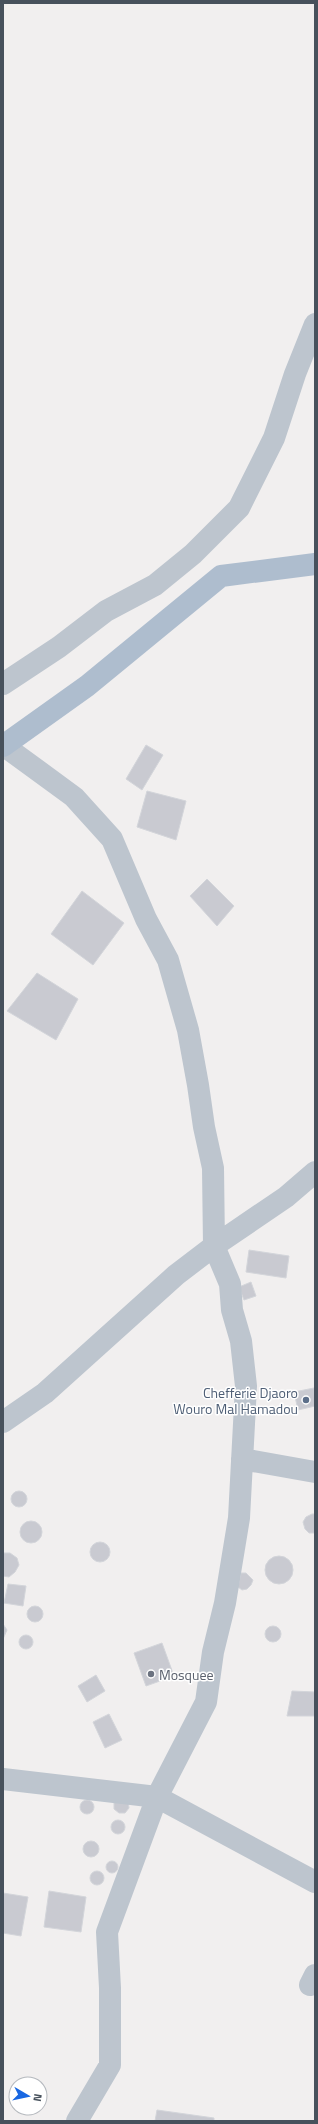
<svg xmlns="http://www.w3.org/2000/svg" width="318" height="2124" font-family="'Titillium Web',sans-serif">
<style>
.building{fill:#c9cad1;stroke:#d3d5da}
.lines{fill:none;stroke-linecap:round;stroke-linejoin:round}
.minor{stroke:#bdc5ce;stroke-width:22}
.major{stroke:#aebdce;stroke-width:22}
.service-dot{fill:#5c6f8a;stroke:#fff;stroke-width:1.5}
.worship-dot{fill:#6b7280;stroke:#fff;stroke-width:1.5}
.labels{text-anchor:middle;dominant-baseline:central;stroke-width:3;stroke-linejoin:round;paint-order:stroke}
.service-label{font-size:14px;fill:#4e5e75;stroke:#fff;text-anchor:end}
.worship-label{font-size:14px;fill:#5b616d;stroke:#fff;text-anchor:start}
</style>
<rect width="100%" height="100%" fill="#f1efef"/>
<path class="building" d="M 146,745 L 163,755 L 142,790 L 126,779 Z
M 147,791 L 186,801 L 176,840 L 137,827 Z
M 207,879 L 234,906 L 217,926 L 190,896 Z
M 82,891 L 124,923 L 93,965 L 51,934 Z
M 37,973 L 78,999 L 56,1040 L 7,1011 Z
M 249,1250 L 289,1256 L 286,1278 L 246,1272 Z
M 251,1282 L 256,1296 L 244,1300 L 239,1287 Z
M 314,1388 L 315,1406 L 298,1410 L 294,1392 Z
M11 1499a8 8 0 1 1 16 0a8 8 0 1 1-16 0Z
M 312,1514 L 315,1514 L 315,1533 L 309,1533 L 305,1529 L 303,1522 L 306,1517 Z
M20 1532a11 11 0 1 1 22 0a11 11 0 1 1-22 0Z
M90 1552a10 10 0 1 1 20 0a10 10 0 1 1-20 0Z
M 3,1553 L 10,1553 L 17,1558 L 19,1565 L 15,1572 L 9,1577 L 3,1576 Z
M265 1570a14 14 0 1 1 28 0a14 14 0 1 1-28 0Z
M 241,1573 L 246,1573 L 253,1580 L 251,1585 L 247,1589 L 242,1590 L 238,1587 Z
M 8,1584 L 26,1586 L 23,1606 L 4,1603 Z
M27 1614a8 8 0 1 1 16 0a8 8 0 1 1-16 0Z
M 3,1624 L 7,1630 L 3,1639 Z
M265 1634a8 8 0 1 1 16 0a8 8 0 1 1-16 0Z
M19 1642a7 7 0 1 1 14 0a7 7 0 1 1-14 0Z
M 162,1643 L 174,1676 L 146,1686 L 134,1653 Z
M 96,1675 L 105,1691 L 87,1702 L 78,1686 Z
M 292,1691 L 315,1692 L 315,1716 L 287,1716 Z
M 109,1714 L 122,1740 L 105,1748 L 93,1722 Z
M 118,1799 L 128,1801 L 129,1808 L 125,1813 L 119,1813 L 114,1809 L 114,1803 Z
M80 1807a7 7 0 1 1 14 0a7 7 0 1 1-14 0Z
M111 1827a7 7 0 1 1 14 0a7 7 0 1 1-14 0Z
M83 1849a8 8 0 1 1 16 0a8 8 0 1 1-16 0Z
M106 1867a6 6 0 1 1 12 0a6 6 0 1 1-12 0Z
M90 1878a7 7 0 1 1 14 0a7 7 0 1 1-14 0Z
M 49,1891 L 86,1897 L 81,1932 L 44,1927 Z
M 3,1893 L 28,1897 L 21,1936 L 3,1933 Z
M 157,2110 L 214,2118 L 214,2121 L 155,2121 Z"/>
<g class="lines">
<path class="minor" d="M 3,684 L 59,647 L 106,611 L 155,585 L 193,554 L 239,508 L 274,438 L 295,374 L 315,324
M 3,745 L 74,797 L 112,839 L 146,919 L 168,960 L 188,1030 L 198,1085 L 204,1127 L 213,1168 L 214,1246 L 230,1284 L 232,1310 L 241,1341 L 246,1386 L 239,1518 L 225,1603 L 213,1652 L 206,1702 L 157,1797 L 107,1932 L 110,1988 L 110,2065 L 77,2121
M 3,1422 L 45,1393 L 176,1275 L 214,1246 L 286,1197 L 315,1172
M 242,1459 L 315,1472
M 3,1779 L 157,1797 L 315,1882
M 310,1985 L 315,1975"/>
<path class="major" d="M 3,746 L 87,686 L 221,576 L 315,564"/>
</g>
<circle class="service-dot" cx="306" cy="1400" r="4"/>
<circle class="worship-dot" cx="151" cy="1674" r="4"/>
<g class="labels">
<g class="service-label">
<text x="298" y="1392">Chefferie Djaoro<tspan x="298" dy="16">Wouro Mal Hamadou</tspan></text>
</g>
<g class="worship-label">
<text x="159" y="1674">Mosquee</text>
</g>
</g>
<rect width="318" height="2124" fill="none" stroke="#47515c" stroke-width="8"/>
<g transform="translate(28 2096) rotate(99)"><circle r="19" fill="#ffffff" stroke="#b5b9be"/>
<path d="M0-3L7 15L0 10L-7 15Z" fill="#1867e2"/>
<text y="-6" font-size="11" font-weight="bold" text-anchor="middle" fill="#47515c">N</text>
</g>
</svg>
